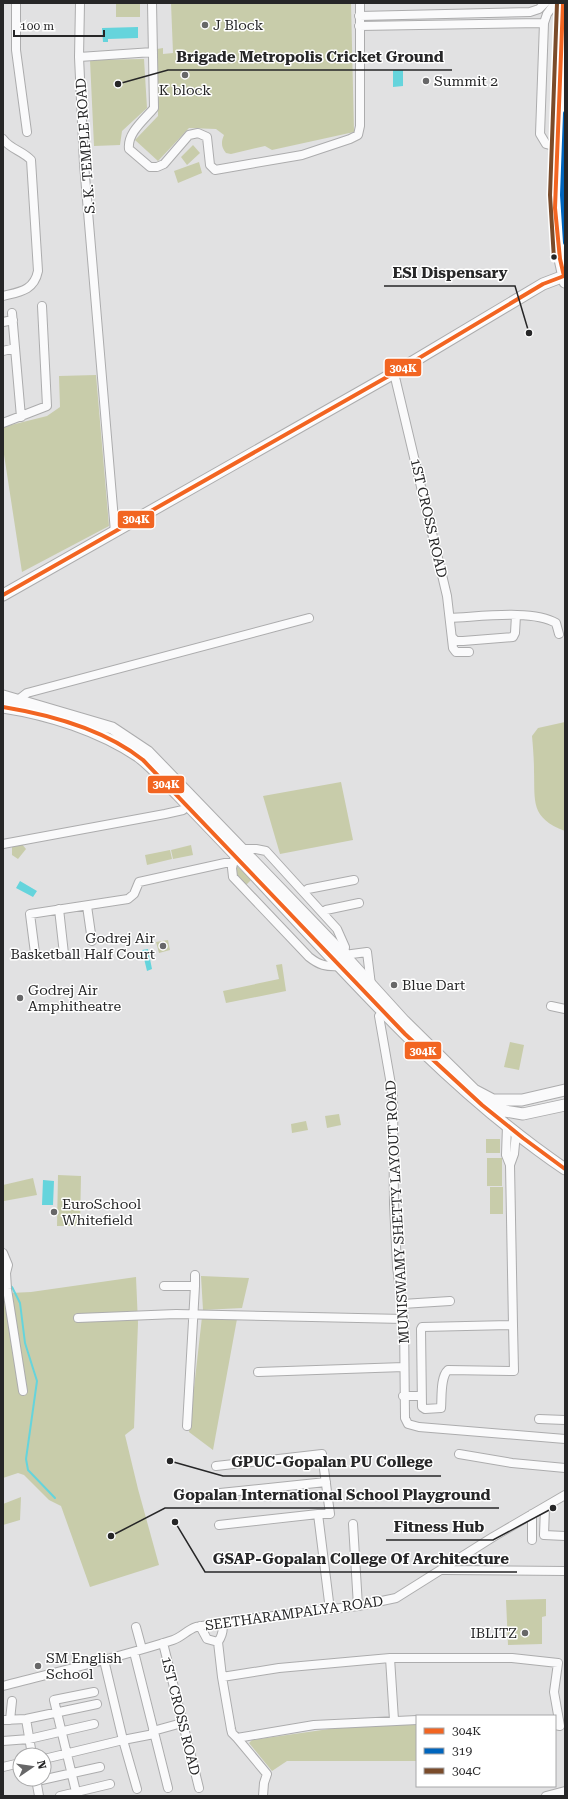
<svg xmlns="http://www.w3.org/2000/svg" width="568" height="1799" font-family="'Roboto Serif',serif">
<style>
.green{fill:#c8ccaa}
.water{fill:#65d4dc}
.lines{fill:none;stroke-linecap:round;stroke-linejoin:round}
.stream{stroke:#65d4dc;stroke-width:2}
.minor-casing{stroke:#acacad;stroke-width:10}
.major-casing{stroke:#acacad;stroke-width:13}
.minor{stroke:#fafafb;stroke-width:8}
.major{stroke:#fafafb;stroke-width:11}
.bus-1-casing{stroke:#fff;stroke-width:7}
.bus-2-casing{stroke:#fff;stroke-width:7}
.bus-3-casing{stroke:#fff;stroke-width:7}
.bus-1{stroke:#f26522;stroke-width:4}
.bus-2{stroke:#0065bd;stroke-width:4}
.bus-3{stroke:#7a4b2a;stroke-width:4}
.poi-dot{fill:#676768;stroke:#fff;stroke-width:1.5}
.bus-dot{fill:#262627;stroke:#fff;stroke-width:1.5}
.labels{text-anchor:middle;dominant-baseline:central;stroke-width:3;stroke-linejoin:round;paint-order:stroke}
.poi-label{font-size:14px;fill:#262627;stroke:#fff;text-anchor:start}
.street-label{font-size:14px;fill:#262627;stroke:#fff}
.leader{fill:none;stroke:#262627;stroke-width:1.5}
.callout-dot{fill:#262627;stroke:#fff;stroke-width:1.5}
.callout-label{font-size:15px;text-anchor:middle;font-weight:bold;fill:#262627;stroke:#fff;stroke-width:3;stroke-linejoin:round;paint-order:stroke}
.line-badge{stroke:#fff;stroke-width:1.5}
.badge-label{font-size:11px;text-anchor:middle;font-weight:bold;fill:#fff}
</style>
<rect width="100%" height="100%" fill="#e1e1e2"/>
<path class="green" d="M 116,3 L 140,3 L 140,17 L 116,17 Z
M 171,3 L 351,3 L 354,132 L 272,150 L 265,146 L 231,154 L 226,153 C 221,147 221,142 224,135 L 216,129 L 189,128 L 158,161 L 135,140 L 158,116 L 157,49 L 163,48 L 163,54 L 173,53 Z
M 144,59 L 147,108 L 122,131 L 120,145 L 94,146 L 90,60 Z
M 193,145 L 200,153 L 187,165 L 181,157 Z
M 199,162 L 202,173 L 178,183 L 174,171 Z
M 96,375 L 109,526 L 22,572 L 3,448 L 3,427 L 47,416 L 60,407 L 59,376 Z
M 565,722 L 565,831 C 530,818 535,801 534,771 C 534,759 533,747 532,736 L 538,728 Z
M 341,782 L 353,840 L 280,854 L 263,796 Z
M 21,843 L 26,849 L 18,859 L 12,855 L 12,845 Z
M 191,845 L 193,855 L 173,859 L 171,850 Z
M 170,850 L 172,859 L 147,865 L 145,855 Z
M 237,866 L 251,880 L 246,885 L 237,875 Z
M 168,940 L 170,950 L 159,953 L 156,942 Z
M 282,964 L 286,991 L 226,1003 L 223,991 L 279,979 L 276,965 Z
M 510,1042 L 524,1045 L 519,1070 L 504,1067 Z
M 339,1114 L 341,1125 L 327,1128 L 325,1116 Z
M 306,1121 L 308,1130 L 292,1133 L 291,1124 Z
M 486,1139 L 500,1139 L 500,1153 L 486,1153 Z
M 487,1158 L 502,1158 L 502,1186 L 487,1186 Z
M 58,1175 L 81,1176 L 80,1226 L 57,1226 Z
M 33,1178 L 37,1195 L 4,1201 L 3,1185 Z
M 490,1187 L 503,1187 L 503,1214 L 490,1214 Z
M 3,1271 L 22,1395 L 25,1396 L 10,1293 L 31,1292 L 136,1277 L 138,1323 L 134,1428 L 125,1435 L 138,1489 L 159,1565 L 90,1587 L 61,1506 L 49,1500 L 24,1475 L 18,1473 L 3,1478 Z
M 201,1276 L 249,1278 L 242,1308 L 203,1310 Z
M 202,1317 L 237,1319 L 213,1450 L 189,1432 Z
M 21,1497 L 20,1520 L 3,1525 L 3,1504 Z
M 546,1599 L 546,1616 L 542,1617 L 542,1644 L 508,1645 L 506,1600 Z
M 397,1724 L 417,1724 L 417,1761 L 287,1761 L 272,1771 L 249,1743 L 252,1740 L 336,1728 Z"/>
<path class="water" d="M 138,27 L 138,38 L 108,39 L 108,42 L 103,42 L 102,28 Z
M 393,70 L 403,70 L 403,86 L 393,87 Z
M 20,881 L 37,891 L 33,897 L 16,888 Z
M 148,949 L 152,969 L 147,971 L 142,950 Z
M 43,1180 L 54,1181 L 53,1205 L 42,1205 Z"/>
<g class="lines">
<path class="stream" d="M 9,1285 L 12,1287 L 20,1303 L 25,1343 L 37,1381 L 26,1459 L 28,1470 L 55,1498"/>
<g class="minor-casing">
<path id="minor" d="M 16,3 L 16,50 L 27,132
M 80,3 L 79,57 L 84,164 L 115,532
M 152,3 L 154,108 C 144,120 127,133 129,149 L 150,167 L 157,167 L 164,164 L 189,135 L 198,133 L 207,137 L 210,165 L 215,170 L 302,155 L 350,139 L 358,135 L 360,126 L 360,3
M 555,3 L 547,14 L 544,23 L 540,134 L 546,144 L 557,147
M 359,16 L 530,12 L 539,9 L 545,3
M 359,26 L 544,23
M 79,57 L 153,52
M 3,139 C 10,149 23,151 31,160 L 38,271 C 34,291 19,292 3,296
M 12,313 L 21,417
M 3,322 L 13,320
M 3,351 L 15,348
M 394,373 L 447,596 L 453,648 L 456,652 L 469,652
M 3,423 L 47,406 L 42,306
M 450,618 C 478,617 533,609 556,623 L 559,634
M 453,638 L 456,641 L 463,641 L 513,637 L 515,633 L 516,615
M 18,700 L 27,693 L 309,618
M 3,844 L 165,814 L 183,810 L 188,806
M 243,849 L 256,849 L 266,851 L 337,929 L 345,947 L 344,955 L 367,952 L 371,985
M 234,860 L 232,868 L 233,877 L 309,957 C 319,965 326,967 340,966
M 304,892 L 308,889 L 354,880
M 87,906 L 92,941
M 59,909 L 64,954
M 323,913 L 326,910 L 359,903
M 35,953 L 30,914 L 128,899 L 134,894 L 139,882 L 225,863 L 233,863
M 551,1006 L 565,1009
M 383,1012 L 379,1016 L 393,1096 L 394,1204 L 397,1267 L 404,1319 L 405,1418 L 408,1424 L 419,1427 L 565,1439
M 507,1126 L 506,1155 L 510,1165 L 514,1154 L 516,1133
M 510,1165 L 513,1325 L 422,1327 L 421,1329 L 422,1407 L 425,1409 L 441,1408 C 442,1398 440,1377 448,1370 L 514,1371 L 513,1325
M 3,1253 L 8,1265 L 6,1273 L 7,1289 L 23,1391
M 195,1275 L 195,1286
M 164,1286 L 195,1286 L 187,1426
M 402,1304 L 450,1301
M 78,1318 L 176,1314 L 404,1319
M 258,1372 L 404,1367
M 403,1396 L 421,1396
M 539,1419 L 565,1420
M 459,1454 L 512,1463 L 565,1468
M 216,1466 L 322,1454 L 330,1514 L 318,1514 L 330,1610
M 220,1493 L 326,1482
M 545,1507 L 544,1535 L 565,1536
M 353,1524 L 358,1606
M 219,1525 L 318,1514
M 532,1540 L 532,1514
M 444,1570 L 565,1571
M 222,1623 C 224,1630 222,1636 218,1642 L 222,1677 L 231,1729 L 232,1733 L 237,1738 L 314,1725 L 417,1720
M 200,1626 L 207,1639 L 218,1642
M 136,1627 L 142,1649
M 163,1643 L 199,1788
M 134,1652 L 168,1788
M 390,1658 L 394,1720
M 104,1660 L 123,1740 L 137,1789
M 222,1677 L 279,1668 L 390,1658 L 512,1658 L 558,1663 L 554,1692 L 560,1726 L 555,1725
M 3,1686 C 60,1671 117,1658 173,1640 C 182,1637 187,1630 196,1627 L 239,1620 L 358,1606 L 396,1598 L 493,1537 L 565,1495
M 26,1719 L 32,1755
M 3,1720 L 26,1719 L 97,1704
M 10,1720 L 12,1701
M 153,1731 L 182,1723
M 237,1738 L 267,1774 L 264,1783 L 263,1796
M 3,1741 L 29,1739 L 94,1724
M 44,1759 L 123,1740 L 154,1734
M 3,1767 L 20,1763
M 36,1779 L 39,1796
M 37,1781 L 100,1767
M 60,1796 L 110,1784
M 77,1796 L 54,1700 L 94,1692
M 546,1796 L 565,1791"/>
</g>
<g class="major-casing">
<path id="major" d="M 563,3 L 555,208 L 560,259 L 565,282
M 3,595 L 394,373 L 543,284 L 564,276
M 3,696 L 112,728 L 148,752 L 344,955 L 404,1021 L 474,1090 L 493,1100 L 522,1100 L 565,1090
M 3,707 C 49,714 99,730 138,756 C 153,767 165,782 178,795 C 206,824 233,852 260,881 C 356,984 449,1090 565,1169
M 487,1108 L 523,1114 L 565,1105"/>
</g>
<use href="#minor" class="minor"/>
<use href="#major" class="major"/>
<g class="bus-1-casing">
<path id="bus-1" d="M 3,595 L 394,373 L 543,284 L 564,276 L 560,259 L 555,208 L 563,3
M 3,707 C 52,715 104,729 143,760 L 405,1034 L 482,1105 L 523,1138 L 565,1169"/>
</g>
<g class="bus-2-casing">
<path id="bus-2" d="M 565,113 L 562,195 L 565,243"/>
</g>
<g class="bus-3-casing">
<path id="bus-3" d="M 554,259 L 550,195 L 557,3"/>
</g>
<use href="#bus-1" class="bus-1"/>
<use href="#bus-2" class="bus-2"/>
<use href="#bus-3" class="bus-3"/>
</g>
<g class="poi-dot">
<circle cx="205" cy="25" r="4"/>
<circle cx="185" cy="75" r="4"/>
<circle cx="426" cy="81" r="4"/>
<circle cx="163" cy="946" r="4"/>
<circle cx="394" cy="985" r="4"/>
<circle cx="20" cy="998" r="4"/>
<circle cx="54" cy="1212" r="4"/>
<circle cx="525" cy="1633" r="4"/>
<circle cx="38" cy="1666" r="4"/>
</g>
<circle class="bus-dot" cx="554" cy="257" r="3.5"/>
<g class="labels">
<g class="poi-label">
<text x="213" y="25">J Block</text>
<text x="434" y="81">Summit 2</text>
<text x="185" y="90" text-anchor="middle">K block</text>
<text x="155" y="938" text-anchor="end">Godrej Air<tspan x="155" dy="16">Basketball Half Court</tspan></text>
<text x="402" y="985">Blue Dart</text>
<text x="28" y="990">Godrej Air<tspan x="28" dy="16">Amphitheatre</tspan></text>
<text x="62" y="1204">EuroSchool<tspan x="62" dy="16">Whitefield</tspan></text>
<text x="517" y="1633" text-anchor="end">IBLITZ</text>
<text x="46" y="1658">SM English<tspan x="46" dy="16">School</tspan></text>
</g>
<g class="street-label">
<text transform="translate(85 146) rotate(-94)">S. K. TEMPLE ROAD</text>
<text transform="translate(429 518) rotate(77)">1ST CROSS ROAD</text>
<text transform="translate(397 1212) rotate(-93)">MUNISWAMY SHETTY LAYOUT ROAD</text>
<text transform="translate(294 1613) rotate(-8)">SEETHARAMPALYA ROAD</text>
<text transform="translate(181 1716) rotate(76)">1ST CROSS ROAD</text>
</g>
</g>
<path class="leader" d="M118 84L168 70H452M529 333L515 286H384M170 1461L223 1476H441M111 1536L165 1508H499M553 1508L493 1540H386M175 1522L205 1572H517"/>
<g class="callout-dot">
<circle cx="118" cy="84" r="4"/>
<circle cx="529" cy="333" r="4"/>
<circle cx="170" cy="1461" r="4"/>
<circle cx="111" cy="1536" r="4"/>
<circle cx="553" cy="1508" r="4"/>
<circle cx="175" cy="1522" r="4"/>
</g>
<g class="callout-label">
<text x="310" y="62">Brigade Metropolis Cricket Ground</text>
<text x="450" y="278">ESI Dispensary</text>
<text x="332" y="1467">GPUC-Gopalan PU College</text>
<text x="332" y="1500">Gopalan International School Playground</text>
<text x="439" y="1532">Fitness Hub</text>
<text x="361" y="1564">GSAP-Gopalan College Of Architecture</text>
</g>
<g class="line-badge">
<rect x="384" y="358" width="38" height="19" rx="4" fill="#f26522"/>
<rect x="117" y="510" width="38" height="19" rx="4" fill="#f26522"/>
<rect x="147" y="775" width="38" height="19" rx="4" fill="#f26522"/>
<rect x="404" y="1041" width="38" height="19" rx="4" fill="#f26522"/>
</g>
<g class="badge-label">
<text x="403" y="372">304K</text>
<text x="136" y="523">304K</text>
<text x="166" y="788">304K</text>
<text x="423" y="1055">304K</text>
</g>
<rect width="568" height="1799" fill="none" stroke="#262627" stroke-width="8"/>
<rect x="416" y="1715" width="140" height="72" fill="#ffffff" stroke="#a8a8a9"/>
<rect x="424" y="1728" width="20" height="6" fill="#f26522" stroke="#a8a8a9"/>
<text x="452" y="1735" font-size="12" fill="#262627">304K</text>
<rect x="424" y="1748" width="20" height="6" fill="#0065bd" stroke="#a8a8a9"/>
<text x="452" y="1755" font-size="12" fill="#262627">319</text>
<rect x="424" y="1768" width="20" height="6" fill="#7a4b2a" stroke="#a8a8a9"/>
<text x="452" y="1775" font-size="12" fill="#262627">304C</text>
<g transform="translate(32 1767) rotate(77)"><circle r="19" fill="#ffffff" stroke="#a8a8a9"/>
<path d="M0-3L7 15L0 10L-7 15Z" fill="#676768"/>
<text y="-6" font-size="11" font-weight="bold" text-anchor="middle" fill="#262627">N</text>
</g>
<path d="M14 30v6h90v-6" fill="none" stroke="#262627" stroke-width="2"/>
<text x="20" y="30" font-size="12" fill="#262627" stroke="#ffffff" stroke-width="3" paint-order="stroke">100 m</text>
</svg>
